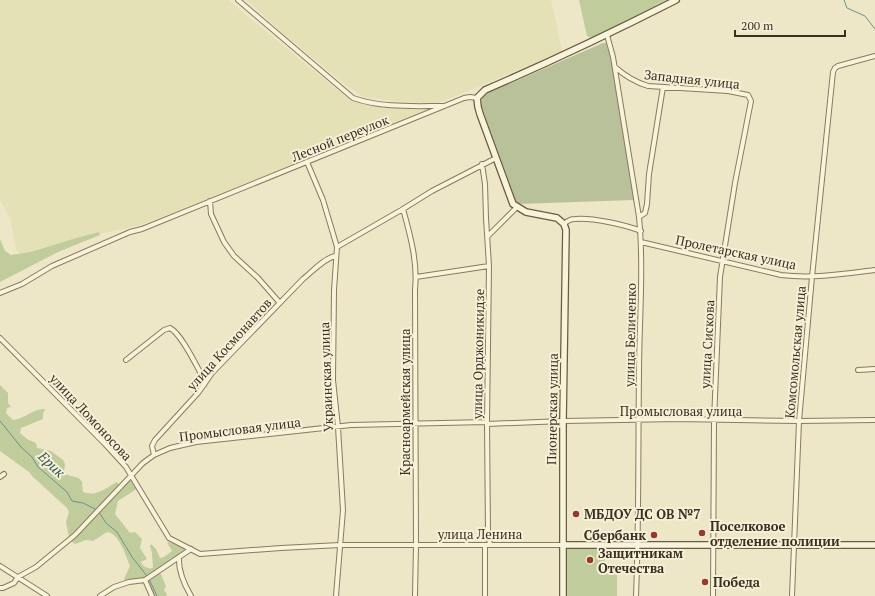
<svg xmlns="http://www.w3.org/2000/svg" width="875" height="596" font-family="'PT Serif',serif">
<style>
.farmland{fill:#e3e1b5}
.green{fill:#c0cc9b}
.cemetery{fill:#b8c19a}
.lines{fill:none;stroke-linecap:round;stroke-linejoin:round}
.stream{stroke:#6f908c;stroke-width:1}
.street-casing{stroke:#897a5d;stroke-width:6}
.secondary-casing{stroke:#6b5b40;stroke-width:8}
.street{stroke:#f8f3db;stroke-width:4}
.secondary{stroke:#f8f3db;stroke-width:5.5}
.poi-dot{fill:#963a2f;stroke:#f5f0d7;stroke-width:1.5}
.labels{text-anchor:middle;dominant-baseline:central;stroke-width:4;stroke-linejoin:round;paint-order:stroke}
.street-label{font-size:13px;fill:#3a3020;stroke:#f5f0d7}
.poi-label{font-size:13px;font-weight:bold;fill:#3a3020;stroke:#f5f0d7;text-anchor:start}
.water-label{font-size:14px;font-style:italic;fill:#305759;stroke:#f5f0d7}
</style>
<rect width="100%" height="100%" fill="#ede7c7"/>
<path class="farmland" d="M 0,0 L 228,0 L 352,102 L 385,108 L 425,110 L 425,112 L 139,226 L 93,235 L 20,255 L 16,250 L 10,218 L 0,200 Z
M 246,0 L 551,0 L 562,51 L 478,87 L 438,103 L 403,102 L 363,97 L 342,82 L 285,35 Z"/>
<path class="green" d="M 579,0 L 666,0 L 592,38 L 587,36 Z
M 99,232 L 100,235 L 58,252 L 0,282 L 0,239 L 5,251 L 11,255 L 31,252 L 73,239 Z
M 0,385 L 8,393 L 8,403 L 11,407 L 7,408 L 6,413 L 13,420 C 24,419 34,408 45,409 L 43,414 L 43,419 L 21,428 L 20,433 L 27,439 L 36,443 L 37,448 L 51,451 L 63,460 L 65,464 L 64,474 L 79,478 L 82,482 L 83,492 C 98,497 105,488 117,482 L 120,486 L 69,537 L 66,522 L 69,512 L 67,508 L 32,476 L 29,472 L 0,451 Z
M 128,481 L 131,481 L 137,488 L 135,490 L 118,501 L 115,514 L 130,533 L 135,532 L 142,539 L 140,548 L 147,559 L 143,561 L 141,561 C 142,567 148,569 153,568 L 152,553 L 150,546 L 151,544 L 156,549 L 160,558 L 164,557 L 172,551 L 167,542 C 171,542 181,546 185,548 L 186,550 L 167,564 L 157,569 L 145,579 L 125,581 L 124,579 L 130,566 C 126,556 119,533 107,532 L 93,541 L 86,540 L 75,544 L 71,541 Z
M 567,547 L 604,548 L 605,565 L 617,564 L 617,596 L 566,596 Z
M 160,572 L 166,586 L 164,590 L 167,594 L 166,596 L 155,596 L 147,584 L 148,581 L 153,575 Z"/>
<path class="cemetery" d="M 603,43 L 606,43 L 612,62 L 634,200 L 517,204 L 481,105 L 482,98 L 486,94 Z"/>
<g class="lines">
<path class="stream" d="M 844,0 L 847,8 L 865,16 L 875,29
M 0,421 L 21,447 L 32,457 L 38,467 L 67,492 L 72,501 L 83,503 L 97,510
M 99,512 L 106,523 L 117,532 L 132,557 L 147,576
M 149,579 L 157,596"/>
<g class="street-casing">
<path id="street" d="M 238,0 L 353,98 C 382,108 413,106 443,106
M 607,35 L 613,57 L 639,217 C 644,269 639,323 639,375 C 638,449 639,522 636,596
M 615,67 C 625,76 635,82 648,86 L 728,91 L 748,95 L 751,101 L 735,183 L 720,277 L 714,421 L 713,596
M 307,162 L 323,200 L 337,247 L 334,290 L 333,380 L 338,427 L 343,510 L 336,596
M 482,164 L 485,184 L 486,218 L 489,266 L 487,422 L 488,533 L 490,545
M 210,201 L 211,214 L 224,242 L 234,256 L 258,278 L 280,303
M 403,209 C 410,234 418,263 415,289 L 416,545 L 415,596
M 639,217 L 645,213 L 647,204 L 649,174 L 663,87
M 564,224 C 567,221 570,219 575,219 C 591,217 626,225 641,231
M 488,236 L 517,207
M 641,242 L 781,275 C 812,279 844,274 875,270
M 337,247 L 403,209 L 432,191 L 496,158
M 416,277 L 489,266
M 0,293 L 22,284 L 52,266 L 130,232 L 142,229 L 464,98 L 470,97 L 477,98
M 0,338 L 104,443 L 126,467 L 169,538 L 200,554 L 281,548 L 340,545 L 562,545
M 126,360 L 164,330 L 170,328 C 181,334 194,361 200,372 L 212,373
M 858,370 L 875,369
M 200,372 L 204,385
M 487,424 L 563,421 L 679,419 L 799,421 L 875,420
M 154,455 L 152,446 L 155,440 L 198,393 L 212,373 L 303,279 C 312,272 323,259 335,256
M 0,477 L 4,474
M 485,545 L 485,596
M 179,557 C 178,571 184,584 191,596
M 0,566 L 47,596
M 145,580 L 152,596
M 0,588 L 3,588 L 14,583 L 18,577 L 36,567 L 75,535 L 143,463 L 154,455 L 170,448 L 196,442 L 351,425 L 487,422
M 100,596 L 114,587 L 129,582 L 145,580 L 191,549
M 792,596 L 799,421 L 812,277 L 833,72 L 835,68 L 838,66 L 875,56"/>
</g>
<g class="secondary-casing">
<path id="secondary" d="M 562,545 L 875,545
M 563,596 L 563,421 L 566,230 L 564,224 L 557,218 L 526,212 L 513,204 L 480,114 L 478,107 L 477,98 L 485,90 C 550,62 613,32 676,0"/>
</g>
<use href="#street" class="street"/>
<use href="#secondary" class="secondary"/>
</g>
<g class="poi-dot">
<circle cx="576" cy="514" r="4"/>
<circle cx="702" cy="533" r="4"/>
<circle cx="654" cy="535" r="4"/>
<circle cx="590" cy="560" r="4"/>
<circle cx="705" cy="582" r="4"/>
</g>
<g class="labels">
<g class="street-label">
<text transform="translate(692 79) rotate(6)">Западная улица</text>
<text transform="translate(340 138) rotate(-22)">Лесной переулок</text>
<text transform="translate(736 252) rotate(12)">Пролетарская улица</text>
<text transform="translate(630 335) rotate(-89)">улица Беличенко</text>
<text transform="translate(229 344) rotate(-48)">улица Космонавтов</text>
<text transform="translate(707 344) rotate(-87)">улица Сискова</text>
<text transform="translate(795 352) rotate(-85)">Комсомольская улица</text>
<text transform="translate(478 354) rotate(-89)">улица Орджоникидзе</text>
<text transform="translate(326 377) rotate(-92)">Украинская улица</text>
<text transform="translate(405 402) rotate(-90)">Красноармейская улица</text>
<text transform="translate(552 409) rotate(-89)">Пионерская улица</text>
<text x="681" y="411">Промысловая улица</text>
<text transform="translate(91 417) rotate(47)">улица Ломоносова</text>
<text transform="translate(240 429) rotate(-7)">Промысловая улица</text>
<text x="480" y="534">улица Ленина</text>
</g>
<g class="poi-label">
<text x="584" y="514">МБДОУ ДС ОВ №7</text>
<text x="710" y="526">Поселковое<tspan x="710" dy="15">отделение полиции</tspan></text>
<text x="646" y="535" text-anchor="end">Сбербанк</text>
<text x="598" y="553">Защитникам<tspan x="598" dy="15">Отечества</tspan></text>
<text x="713" y="582">Победа</text>
</g>
<g class="water-label">
<text transform="translate(52 464) rotate(44)">Ерик</text>
</g>
</g>
<path d="M735 30v6h110v-6" fill="none" stroke="#3a3020" stroke-width="2"/>
<text x="741" y="30" font-size="12" fill="#3a3020" stroke="#f5f0d7" stroke-width="3" paint-order="stroke">200 m</text>
</svg>
